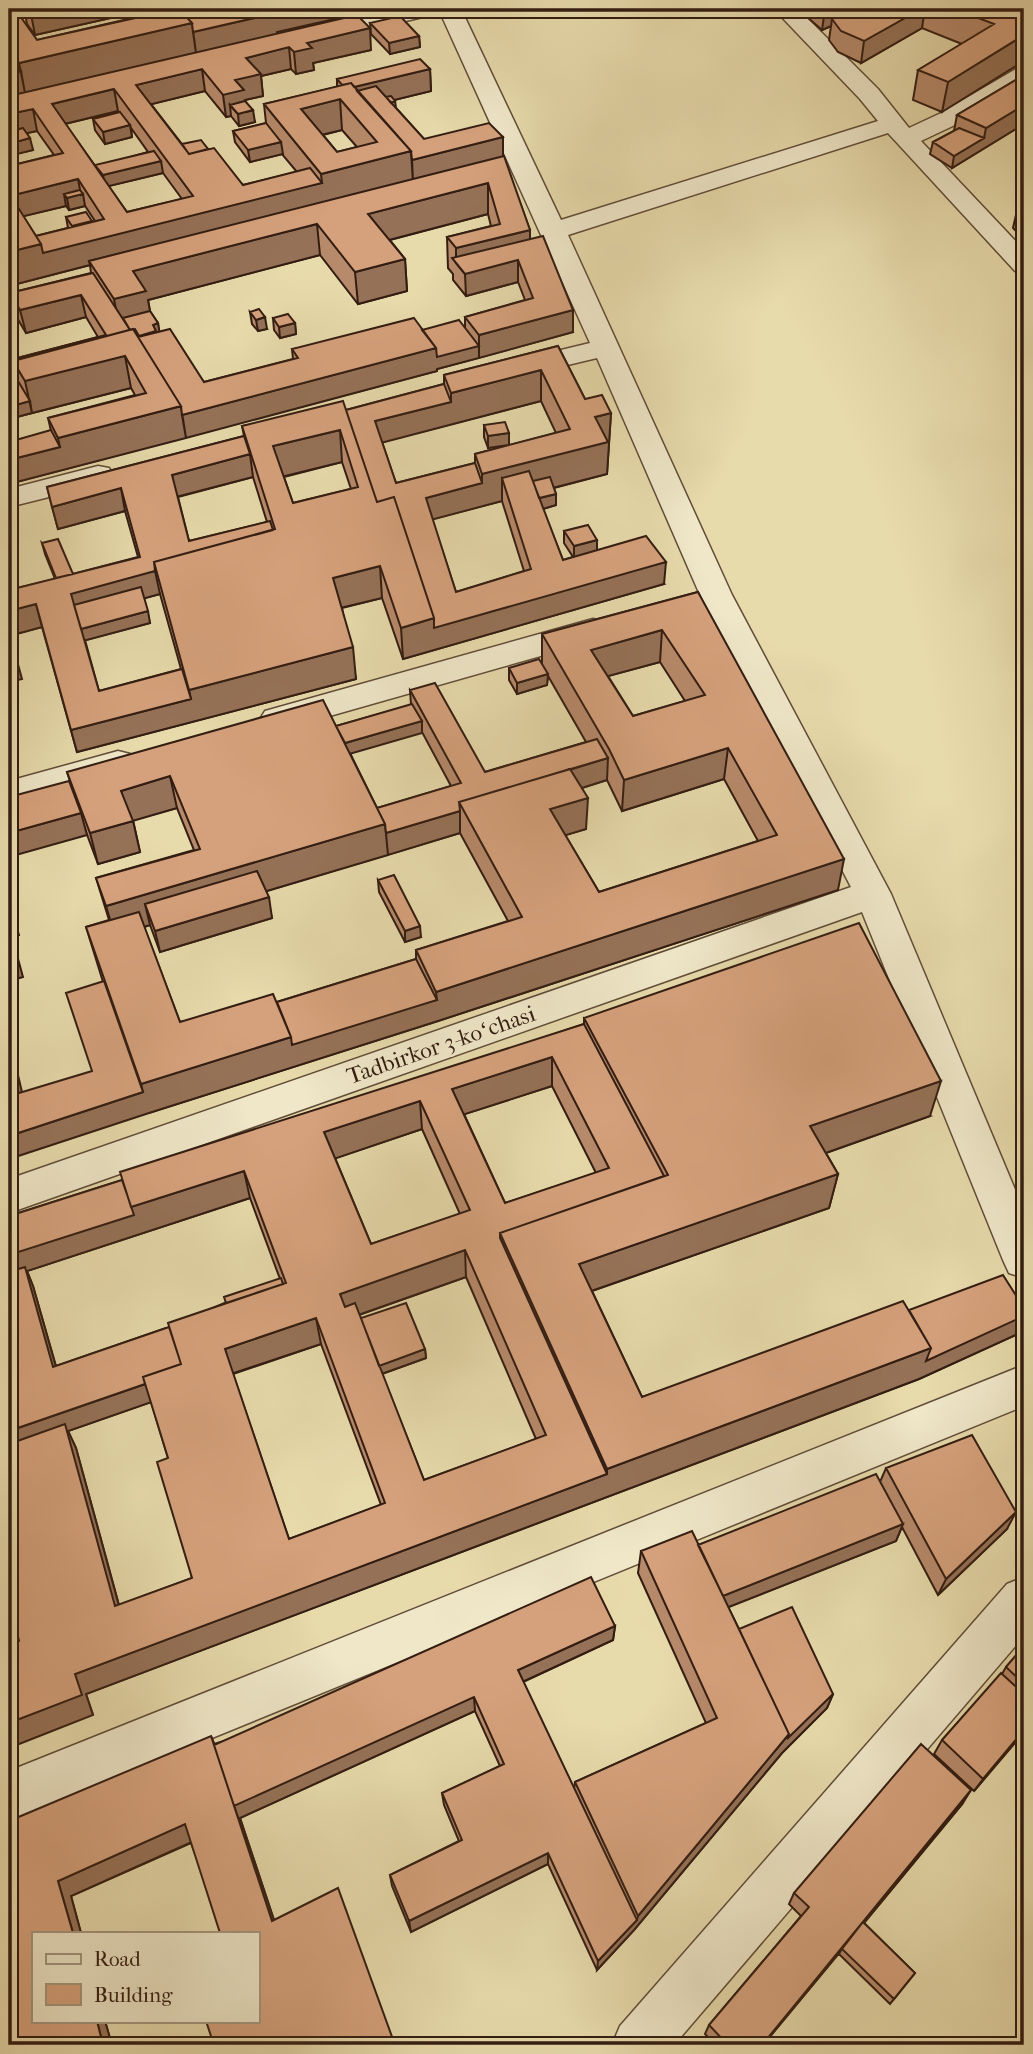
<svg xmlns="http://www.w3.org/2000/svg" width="1033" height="2054" font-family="'IM FELL French Canon',serif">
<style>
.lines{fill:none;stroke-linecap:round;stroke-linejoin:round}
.minor-casing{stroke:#604c38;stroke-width:3}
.minor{fill:#efe7c8;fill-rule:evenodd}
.wall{fill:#b78a6b;stroke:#331d12;stroke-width:2;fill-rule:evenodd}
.shaded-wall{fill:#957157;stroke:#331d12;stroke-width:2}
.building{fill:#d5a17c;stroke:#331d12;stroke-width:2;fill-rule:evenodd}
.labels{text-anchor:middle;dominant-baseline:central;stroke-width:5;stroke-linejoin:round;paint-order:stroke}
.street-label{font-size:23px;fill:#331d12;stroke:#efe7c8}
</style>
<rect width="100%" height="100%" fill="#e7daab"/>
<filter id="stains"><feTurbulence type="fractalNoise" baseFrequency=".00286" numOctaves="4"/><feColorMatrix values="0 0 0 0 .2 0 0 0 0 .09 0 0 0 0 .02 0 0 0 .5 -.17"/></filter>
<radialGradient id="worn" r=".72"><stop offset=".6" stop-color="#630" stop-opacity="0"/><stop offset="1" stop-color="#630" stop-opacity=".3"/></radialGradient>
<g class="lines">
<g class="minor-casing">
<path id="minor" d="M 399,9 L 461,9 L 561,220 L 878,121 L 860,99 L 774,9 L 798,9 L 878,89 L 909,128 L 939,114 L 1016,69 L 1024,67 L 1024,84 L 957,124 L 921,141 L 1024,250 L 1024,273 L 1015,271 L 888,133 L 568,235 L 732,595 L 891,894 L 1024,1211 L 1024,1278 L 1009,1273 L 1003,1260 L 862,912 L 9,1213 L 9,1179 L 851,887 L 700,595 L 597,358 L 513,378 L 503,376 L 499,370 L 503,364 L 590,343 L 439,10 L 436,14 L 314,42 L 306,40 L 302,35 L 306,30 Z
M 98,466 L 109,468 L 113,475 L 109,482 L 9,507 L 9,489 Z
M 593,619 L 604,622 L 609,630 L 604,638 L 277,731 L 265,727 L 260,719 L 265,711 Z
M 118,751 L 130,754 L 135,763 L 130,772 L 9,807 L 9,781 Z
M 1024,1365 L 1024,1406 L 9,1821 L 9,1771 Z
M 1024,1577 L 1024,1636 L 674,2045 L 612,2045 L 620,2026 L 1007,1584 Z"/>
</g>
<use href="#minor" class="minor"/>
</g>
<path class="wall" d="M 9,9 L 204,9 L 207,13 L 224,9 L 379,9 L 277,32 L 277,34 L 371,50 L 313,63 L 314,70 L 296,74 L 291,69 L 261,76 L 263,96 L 245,100 L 255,122 L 239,126 L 231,116 L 226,117 L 205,91 L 151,104 L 182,144 L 208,149 L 243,185 L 297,172 L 282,154 L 250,162 L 235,142 L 233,131 L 266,123 L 264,104 L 337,87 L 337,79 L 430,69 L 431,91 L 394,100 L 395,101 L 396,108 L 424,139 L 503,157 L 530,230 L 530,239 L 573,332 L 437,369 L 437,371 L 9,484 L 9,442 L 51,431 L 48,418 L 135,395 L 131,388 L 9,419 L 9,382 L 15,381 L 10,360 L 98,337 L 86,317 L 26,333 L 16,316 L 10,293 L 91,273 L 90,265 L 9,286 L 9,166 L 54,155 L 37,131 L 27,133 L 33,150 L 9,155 ZM 22,13 L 26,19 L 27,24 L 35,35 L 124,15 L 128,19 L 37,40 L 18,14 ZM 118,111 L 119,112 L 93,119 L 95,130 L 105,144 L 132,137 L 131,128 L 148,152 L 96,167 L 65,124 ZM 342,130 L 357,147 L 337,152 L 323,135 ZM 163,173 L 182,199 L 127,212 L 108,186 ZM 66,206 L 69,210 L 85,206 L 95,221 L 92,222 L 92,221 L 66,217 L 68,228 L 36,236 L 23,216 ZM 488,214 L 491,226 L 447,237 L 448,268 L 453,274 L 453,280 L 466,296 L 518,282 L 525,300 L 465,317 L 465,328 L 422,330 L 292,349 L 293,359 L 204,382 L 159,332 L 158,323 L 150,311 L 148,300 L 320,255 L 358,304 L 407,291 L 405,259 L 390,240 Z
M 798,9 L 1024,9 L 942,112 L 913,100 L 918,70 L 962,44 L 922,28 L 861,63 L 838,52 L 829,40 L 831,26 L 822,30 Z
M 370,23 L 419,36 L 420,47 L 390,54 L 371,34 Z
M 1024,75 L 1024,124 L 952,168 L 930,154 L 933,142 L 954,131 L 957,115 Z
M 1024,202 L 1024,239 L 1013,228 L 1018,206 Z
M 250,312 L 267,329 L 258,331 L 252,324 Z
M 273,318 L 295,323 L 296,334 L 280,338 L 274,330 Z
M 558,346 L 585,399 L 611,413 L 607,474 L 554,488 L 556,494 L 556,505 L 543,509 L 563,560 L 573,557 L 564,543 L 564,531 L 597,540 L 597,550 L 664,584 L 403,659 L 382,598 L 342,608 L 356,679 L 77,752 L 42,627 L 9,636 L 9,590 L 55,579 L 45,554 L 42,543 L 73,574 L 138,557 L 125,511 L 58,529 L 47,487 L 244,436 L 242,426 L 346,410 L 444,384 L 444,375 ZM 541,401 L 556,433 L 475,454 L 475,463 L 396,483 L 382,442 ZM 342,462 L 351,489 L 293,503 L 284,477 ZM 253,477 L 267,522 L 189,541 L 178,497 ZM 502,501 L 524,571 L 456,592 L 432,519 ZM 160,594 L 181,669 L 99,691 L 85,640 L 150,623 L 144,598 Z
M 484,425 L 509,433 L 509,445 L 488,448 L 484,437 Z
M 698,592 L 838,890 L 438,1021 L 149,1113 L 92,1071 L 103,982 L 86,927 L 109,920 L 96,878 L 194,850 L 177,808 L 133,820 L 140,852 L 98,864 L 86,832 L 87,835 L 67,772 L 336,726 L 411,705 L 410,690 L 485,772 L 586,742 L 548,676 L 547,685 L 517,694 L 509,680 L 509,668 L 542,664 L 542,634 ZM 660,662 L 685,701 L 633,716 L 608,676 ZM 422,732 L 451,786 L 377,808 L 350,753 ZM 724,779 L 758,841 L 599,892 L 565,835 L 586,829 L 582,788 L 607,780 L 622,811 ZM 460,833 L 508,921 L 416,950 L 416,959 L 277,1002 L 180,1022 L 144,927 L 150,925 L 160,952 L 272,918 L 266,891 Z
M 378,880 L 421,937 L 405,942 L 379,892 Z
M 584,1018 L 930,1116 L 826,1153 L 838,1174 L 829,1208 L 592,1291 L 642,1397 L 909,1310 L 1024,1308 L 1024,1324 L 1020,1333 L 919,1379 L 86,1694 L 93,1715 L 19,1641 L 9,1216 L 122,1180 L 584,1024 ZM 552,1086 L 596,1173 L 505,1203 L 464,1114 ZM 422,1129 L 460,1214 L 371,1244 L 335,1158 ZM 250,1198 L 280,1279 L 169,1327 L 56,1366 L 33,1286 L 27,1271 ZM 466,1277 L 536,1439 L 424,1480 L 382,1374 L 426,1358 L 425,1349 L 361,1318 L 359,1315 ZM 321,1344 L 381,1505 L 289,1539 L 233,1374 ZM 151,1402 L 168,1458 L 192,1578 L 119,1605 L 76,1448 L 68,1431 Z
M 886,1468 L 1007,1529 L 938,1595 L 902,1527 L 896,1541 L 728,1607 L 739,1629 L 833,1694 L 827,1708 L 782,1753 L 634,1930 L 597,1970 L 548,1864 L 411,1932 L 392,1886 L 390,1875 L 459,1841 L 444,1805 L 442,1793 L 500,1766 L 475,1711 L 240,1818 L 274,1920 L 257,2021 L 191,1843 L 71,1896 L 81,1933 L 33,1933 L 33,2021 L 105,2021 L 112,2045 L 9,2045 L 9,1821 L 214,1744 L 615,1626 L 613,1640 L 523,1682 L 574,1789 L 575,1782 L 706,1723 L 638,1573 L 641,1551 L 698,1545 L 880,1482 Z
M 1024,1646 L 1024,1732 L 974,1791 L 934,1754 L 942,1740 L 1002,1674 L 1006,1667 Z
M 963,1803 L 864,1923 L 915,1973 L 890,2004 L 839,1954 L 840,1952 L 763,2045 L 716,2045 L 705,2034 L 709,2025 L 801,1916 L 789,1904 L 794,1893 Z"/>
<path class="shaded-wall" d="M 9,9 L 21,9 L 22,13 L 9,16 Z
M 30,9 L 123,9 L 124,15 L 35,35 Z
M 273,9 L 379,9 L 277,32 L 277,35 L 196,53 L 193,32 L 273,14 Z
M 825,9 L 854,9 L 832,19 L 831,26 L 822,30 Z
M 921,9 L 925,9 L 922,28 L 861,63 L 864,41 Z
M 192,23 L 196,53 L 25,93 L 19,63 Z
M 370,28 L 371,50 L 313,63 L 314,70 L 296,74 L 294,52 L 307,43 Z
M 1024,35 L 1024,61 L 942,112 L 948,82 Z
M 419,36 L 420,47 L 390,54 L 389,43 Z
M 289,47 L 291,69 L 261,76 L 263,96 L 245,100 L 247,112 L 253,110 L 255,122 L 239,126 L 238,114 L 230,105 L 231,116 L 226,117 L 223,95 L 235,80 L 246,58 Z
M 202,69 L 205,91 L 140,107 L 136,85 Z
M 430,69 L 431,91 L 382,103 L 346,89 Z
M 21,71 L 25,93 L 9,97 L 9,74 Z
M 114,89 L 118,111 L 56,126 L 52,104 Z
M 340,99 L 342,130 L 304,139 L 301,109 Z
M 1024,105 L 1024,124 L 952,168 L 954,156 L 984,138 L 986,128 Z
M 33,109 L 37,131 L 9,137 L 9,114 Z
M 130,125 L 132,137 L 105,144 L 103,132 Z
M 503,137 L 503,159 L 413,182 L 412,160 Z
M 30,138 L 33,150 L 9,156 L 9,144 Z
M 281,142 L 283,154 L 250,162 L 248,150 Z
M 411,151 L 413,182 L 89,261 L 90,265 L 9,286 L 9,252 L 41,244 L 322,183 L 321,174 Z
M 161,161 L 163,173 L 105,187 L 103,175 Z
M 78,179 L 81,195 L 83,194 L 85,206 L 69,210 L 67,198 L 64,194 L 66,206 L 12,219 L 9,196 Z
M 488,183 L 488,214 L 370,245 L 368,214 Z
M 317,224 L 320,255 L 148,300 L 152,323 L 120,331 L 114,299 L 133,271 Z
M 530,230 L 530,261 L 518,260 L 518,282 L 466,296 L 465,274 L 456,263 L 456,248 Z
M 405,259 L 407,291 L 358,304 L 355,272 Z
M 81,295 L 86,317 L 26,333 L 20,310 Z
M 573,310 L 573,332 L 479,358 L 479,335 Z
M 265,317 L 267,329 L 258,331 L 256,320 Z
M 158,323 L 160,335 L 139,336 L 153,325 Z
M 295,323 L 296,334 L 280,338 L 279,327 Z
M 135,329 L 137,341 L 125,356 L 131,388 L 32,413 L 25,381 Z
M 479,346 L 479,358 L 437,369 L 437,371 L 186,438 L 182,415 L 436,348 Z
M 541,370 L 541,401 L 377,444 L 375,421 L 451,402 L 451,393 Z
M 30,401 L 32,413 L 9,419 L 9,407 Z
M 181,406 L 186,438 L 9,484 L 9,460 L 60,447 L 58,438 Z
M 611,413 L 607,474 L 533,493 L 502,478 L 502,501 L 427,521 L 426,498 L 482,483 L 482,474 L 595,417 Z
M 340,430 L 342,462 L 277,478 L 273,446 Z
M 509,433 L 509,445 L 488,448 L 488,436 Z
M 250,454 L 253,477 L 176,497 L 172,475 Z
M 121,488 L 125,511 L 58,529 L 52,507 Z
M 556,494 L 556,505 L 536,511 L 536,499 Z
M 597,540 L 597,552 L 574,558 L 574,546 Z
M 666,562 L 664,584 L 403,659 L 401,628 L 434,618 Z
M 380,566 L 382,598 L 336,609 L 333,578 Z
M 155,571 L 160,594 L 77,617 L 61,588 Z
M 36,604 L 42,627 L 9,636 L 9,611 Z
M 148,611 L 150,623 L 83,641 L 81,629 Z
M 662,630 L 660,662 L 590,681 L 591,650 Z
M 353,647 L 356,679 L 77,752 L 71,730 L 191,699 L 189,690 Z
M 16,657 L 22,679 L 9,682 L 9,658 Z
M 548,674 L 547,685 L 517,694 L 517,683 Z
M 422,721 L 422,733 L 339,757 L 338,745 Z
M 728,748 L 724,779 L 622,811 L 624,780 Z
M 608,758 L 607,780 L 569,792 L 566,771 Z
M 170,776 L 177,808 L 129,822 L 121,791 Z
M 588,798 L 586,829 L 550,840 L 550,809 Z
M 460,811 L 460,833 L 388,855 L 386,833 Z
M 81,813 L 87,835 L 9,857 L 9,833 Z
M 133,821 L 140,852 L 98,864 L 90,833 Z
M 385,824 L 388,855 L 153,925 L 145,904 L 150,925 L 115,936 L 106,906 Z
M 844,859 L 838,890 L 438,1021 L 149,1113 L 9,1159 L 9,1136 L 143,1092 L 141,1084 L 291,1037 L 437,1000 L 436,992 Z
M 269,897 L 272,918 L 160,952 L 155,931 Z
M 9,903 L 19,935 L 9,938 Z
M 420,926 L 421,937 L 405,942 L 405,931 Z
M 14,944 L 23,977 L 9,981 L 9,969 Z
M 9,1037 L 22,1092 L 9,1096 Z
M 552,1057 L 552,1086 L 453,1118 L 452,1089 Z
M 941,1081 L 930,1116 L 803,1161 L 810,1126 Z
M 420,1101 L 422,1129 L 328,1161 L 324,1132 Z
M 244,1171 L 250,1198 L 27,1271 L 33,1286 L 61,1385 L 9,1277 L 9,1255 L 131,1207 Z
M 838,1174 L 829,1208 L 577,1296 L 579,1264 Z
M 465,1250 L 466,1277 L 344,1320 L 340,1294 Z
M 1024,1316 L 1024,1324 L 1020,1333 L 919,1379 L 86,1694 L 93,1715 L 9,1748 L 9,1723 L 75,1674 L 607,1474 L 607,1469 L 931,1348 Z
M 316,1318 L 321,1344 L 231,1374 L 225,1349 Z
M 425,1349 L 426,1358 L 376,1376 L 375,1367 Z
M 183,1371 L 189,1389 L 68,1431 L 76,1448 L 125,1628 L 115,1606 L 9,1452 L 9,1431 Z
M 1016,1512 L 1007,1529 L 938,1595 L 946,1579 Z
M 903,1524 L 896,1541 L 716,1612 L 720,1597 Z
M 615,1626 L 613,1640 L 518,1684 L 518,1670 Z
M 833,1694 L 827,1708 L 782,1753 L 634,1930 L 597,1970 L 598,1961 L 637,1920 L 638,1916 L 789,1734 Z
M 474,1697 L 475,1711 L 240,1818 L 279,1935 L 272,1921 L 211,1736 L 219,1755 Z
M 1024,1730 L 1024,1732 L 974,1791 L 983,1779 Z
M 971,1790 L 963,1803 L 763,2045 L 762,2045 Z
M 185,1824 L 194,1841 L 71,1896 L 81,1933 L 73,1933 L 58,1881 Z
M 548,1853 L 548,1864 L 411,1932 L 409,1921 Z
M 97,2021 L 105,2021 L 112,2045 L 103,2045 Z"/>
<path class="building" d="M 9,9 L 15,9 L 37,40 L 144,16 L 139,9 L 179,9 L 192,23 L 19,63 L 9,48 Z
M 179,9 L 204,9 L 207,13 L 224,9 L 271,9 L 275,13 L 193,32 L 192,23 Z
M 848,9 L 921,9 L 864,41 L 841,31 L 832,19 Z
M 955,9 L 997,9 L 1024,19 L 1024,35 L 948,82 L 918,70 L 994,24 Z
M 997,9 L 1012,9 L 1024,14 L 1024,19 Z
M 357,15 L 370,28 L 307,43 L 312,48 L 294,52 L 289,47 L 246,58 L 261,74 L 235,80 L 244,90 L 223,95 L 202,69 L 136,85 L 189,154 L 214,148 L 243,185 L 310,168 L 322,183 L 43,253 L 41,244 L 36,236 L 104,219 L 78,179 L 10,196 L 9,193 L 9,166 L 63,153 L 33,109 L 9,114 L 9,96 ZM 114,89 L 193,196 L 127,212 L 52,104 Z
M 400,16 L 419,36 L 389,43 L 370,23 Z
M 9,54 L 21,71 L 9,74 Z
M 420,59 L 430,69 L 354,87 L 351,83 L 342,85 L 337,79 Z
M 1024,75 L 1024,105 L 986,128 L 957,115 Z
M 351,83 L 411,151 L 321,174 L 264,104 ZM 340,99 L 377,142 L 337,152 L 301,109 Z
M 376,86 L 424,139 L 489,123 L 503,137 L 412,160 L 411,151 L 357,91 Z
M 391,96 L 395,101 L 391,103 L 386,97 Z
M 245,101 L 253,110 L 238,114 L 230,105 Z
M 120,112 L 130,125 L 103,132 L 93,119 Z
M 266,123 L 281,142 L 248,150 L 233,131 Z
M 23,128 L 30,138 L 9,144 L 9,132 Z
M 959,128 L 984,138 L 954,156 L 933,142 Z
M 201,140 L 208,149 L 189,154 L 182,144 Z
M 154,151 L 161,161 L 103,175 L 95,165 Z
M 504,156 L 530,230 L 456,248 L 447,237 L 500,224 L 488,183 L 368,214 L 405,259 L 355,272 L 317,224 L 133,271 L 146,291 L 114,299 L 89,261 Z
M 80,190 L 83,194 L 67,198 L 64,194 Z
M 9,193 L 41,244 L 9,252 Z
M 1024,202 L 1024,212 L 1018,206 Z
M 86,212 L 92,221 L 72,226 L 66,217 Z
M 543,236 L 573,310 L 479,335 L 465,317 L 533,298 L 518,260 L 465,274 L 452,258 Z
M 93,273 L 130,330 L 13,361 L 15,370 L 10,360 L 106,335 L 81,295 L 20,310 L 10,293 Z
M 259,309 L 265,317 L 256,320 L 250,312 Z
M 150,311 L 158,323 L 153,325 L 156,331 L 139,336 L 135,329 L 130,330 L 123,318 Z
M 288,314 L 295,323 L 279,327 L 273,318 Z
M 414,318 L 436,348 L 182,415 L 181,406 L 138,337 L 170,329 L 204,382 L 298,358 L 292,349 Z
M 459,320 L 479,346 L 437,357 L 436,348 L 422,330 Z
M 133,329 L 181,406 L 58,438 L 48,418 L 146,393 L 125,356 L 25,381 L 13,361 Z
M 558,346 L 585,399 L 602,395 L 611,413 L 595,417 L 608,442 L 482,474 L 475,454 L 570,429 L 541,370 L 451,393 L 444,375 Z
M 18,381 L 30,401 L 9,407 L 9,382 Z
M 444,384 L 451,402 L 375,421 L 396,483 L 475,463 L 482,483 L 426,498 L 456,592 L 531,569 L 502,478 L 529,471 L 563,560 L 646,536 L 666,562 L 434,628 L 434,618 L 394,497 L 377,502 L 346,410 Z
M 343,401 L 377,502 L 394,497 L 434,618 L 401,628 L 380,566 L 333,578 L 353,647 L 189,690 L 154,562 L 275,529 L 242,426 ZM 340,430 L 358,487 L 293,503 L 273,446 Z
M 505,422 L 509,433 L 488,436 L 484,425 Z
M 51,430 L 60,447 L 9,460 L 9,442 Z
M 244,436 L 250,454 L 172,475 L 189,541 L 270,521 L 273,530 L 154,562 L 155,571 L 71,594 L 99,691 L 182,669 L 191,699 L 71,730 L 36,604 L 9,611 L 9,590 L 140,557 L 121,488 L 52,507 L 47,487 Z
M 550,477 L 556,494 L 539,498 L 533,481 Z
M 588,525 L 597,540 L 574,546 L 564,531 Z
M 58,539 L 73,574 L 56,578 L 42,543 Z
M 141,587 L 148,611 L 81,629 L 74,605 Z
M 698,592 L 844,859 L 436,992 L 416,950 L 522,917 L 459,802 L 570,769 L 588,798 L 550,809 L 599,892 L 777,835 L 728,748 L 624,780 L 609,749 L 542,634 ZM 662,630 L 705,695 L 633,716 L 591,650 Z
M 9,638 L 16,657 L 9,658 Z
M 539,659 L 548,674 L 517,683 L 509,668 Z
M 435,683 L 485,772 L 597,739 L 608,758 L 459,802 L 460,811 L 386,833 L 385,824 L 377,808 L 461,783 L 410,690 Z
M 323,700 L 385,824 L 106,906 L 96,878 L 200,849 L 170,776 L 121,791 L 133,821 L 90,833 L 67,772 Z
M 412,704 L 422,721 L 345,743 L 336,726 Z
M 69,781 L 81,813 L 9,833 L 9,797 Z
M 257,871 L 269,897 L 155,931 L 145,904 Z
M 394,875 L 420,926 L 405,931 L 378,880 Z
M 9,904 L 12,913 L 9,914 Z
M 139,912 L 180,1022 L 273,994 L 291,1037 L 141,1084 L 86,927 Z
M 859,923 L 941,1081 L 810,1126 L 838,1174 L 579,1264 L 642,1397 L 903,1301 L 931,1348 L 607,1469 L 500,1233 L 668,1175 L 584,1018 Z
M 14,944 L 19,966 L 9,969 L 9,946 Z
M 416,959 L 437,1000 L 292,1045 L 291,1037 L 277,1002 Z
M 104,981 L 143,1092 L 9,1136 L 9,1096 L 92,1071 L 66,993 Z
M 584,1024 L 664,1176 L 500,1233 L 500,1238 L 607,1474 L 75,1674 L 82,1695 L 9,1723 L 9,1645 L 19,1641 L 9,1600 L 9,1444 L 65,1424 L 115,1606 L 192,1578 L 157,1462 L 168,1458 L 143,1377 L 181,1364 L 168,1323 L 286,1283 L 244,1171 L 131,1207 L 120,1172 ZM 552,1057 L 609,1168 L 505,1203 L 452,1089 ZM 420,1101 L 470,1210 L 371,1244 L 324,1132 ZM 465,1250 L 546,1435 L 424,1480 L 355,1303 L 345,1307 L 340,1294 ZM 316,1318 L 385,1503 L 289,1539 L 225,1349 Z
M 9,1049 L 14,1071 L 9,1073 Z
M 122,1180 L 134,1215 L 9,1255 L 9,1216 Z
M 25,1267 L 53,1367 L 169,1327 L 181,1364 L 143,1377 L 145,1384 L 9,1431 L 9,1272 Z
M 1003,1275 L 1024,1308 L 1024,1316 L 926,1361 L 931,1348 L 909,1310 Z
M 281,1278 L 283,1284 L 226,1303 L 224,1297 Z
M 406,1303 L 425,1349 L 379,1366 L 361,1318 Z
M 972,1435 L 1016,1512 L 946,1579 L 886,1468 Z
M 876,1474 L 903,1524 L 723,1596 L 698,1545 Z
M 692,1531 L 789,1734 L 638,1916 L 575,1782 L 717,1718 L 641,1551 Z
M 591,1577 L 615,1626 L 518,1670 L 637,1920 L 598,1961 L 548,1853 L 409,1921 L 390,1875 L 462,1840 L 442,1793 L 504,1764 L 474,1697 L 234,1806 L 214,1745 Z
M 792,1607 L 833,1694 L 787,1739 L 789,1734 L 739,1629 Z
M 1024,1646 L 1024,1684 L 1006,1667 Z
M 1001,1673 L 1024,1694 L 1024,1730 L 983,1779 L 942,1740 Z
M 211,1736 L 272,1921 L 338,1888 L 395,2045 L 214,2045 L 206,2021 L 257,2021 L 257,1933 L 220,1933 L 185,1824 L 58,1881 L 73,1933 L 33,1933 L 33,2021 L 97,2021 L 103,2045 L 9,2045 L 9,1821 Z
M 921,1744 L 971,1790 L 762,2045 L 728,2045 L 709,2025 L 809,1907 L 794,1893 Z
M 863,1922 L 915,1973 L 894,1999 L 842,1949 Z"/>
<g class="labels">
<g class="street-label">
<text transform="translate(441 1045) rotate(-19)">Tadbirkor 3-koʻchasi</text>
</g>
</g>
<rect width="1033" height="2054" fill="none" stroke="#e7daab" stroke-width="35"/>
<rect x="10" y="10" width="1012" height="2033" fill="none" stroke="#331d12" stroke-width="3.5"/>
<rect x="18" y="18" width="998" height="2019" fill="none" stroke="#331d12" stroke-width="2"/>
<rect x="32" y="1932" width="228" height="91" fill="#efe7c8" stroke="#a4967f" stroke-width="2"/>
<rect x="46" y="1954" width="35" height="10" fill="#efe7c8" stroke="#a4967f" stroke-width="2"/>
<text x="94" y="1966" font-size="21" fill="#331d12">Road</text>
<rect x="46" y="1984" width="35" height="21" fill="#d5a17c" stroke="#a4967f" stroke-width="2"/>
<text x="94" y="2002" font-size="21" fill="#331d12">Building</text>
<rect width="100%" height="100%" filter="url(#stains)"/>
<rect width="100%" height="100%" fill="url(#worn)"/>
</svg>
